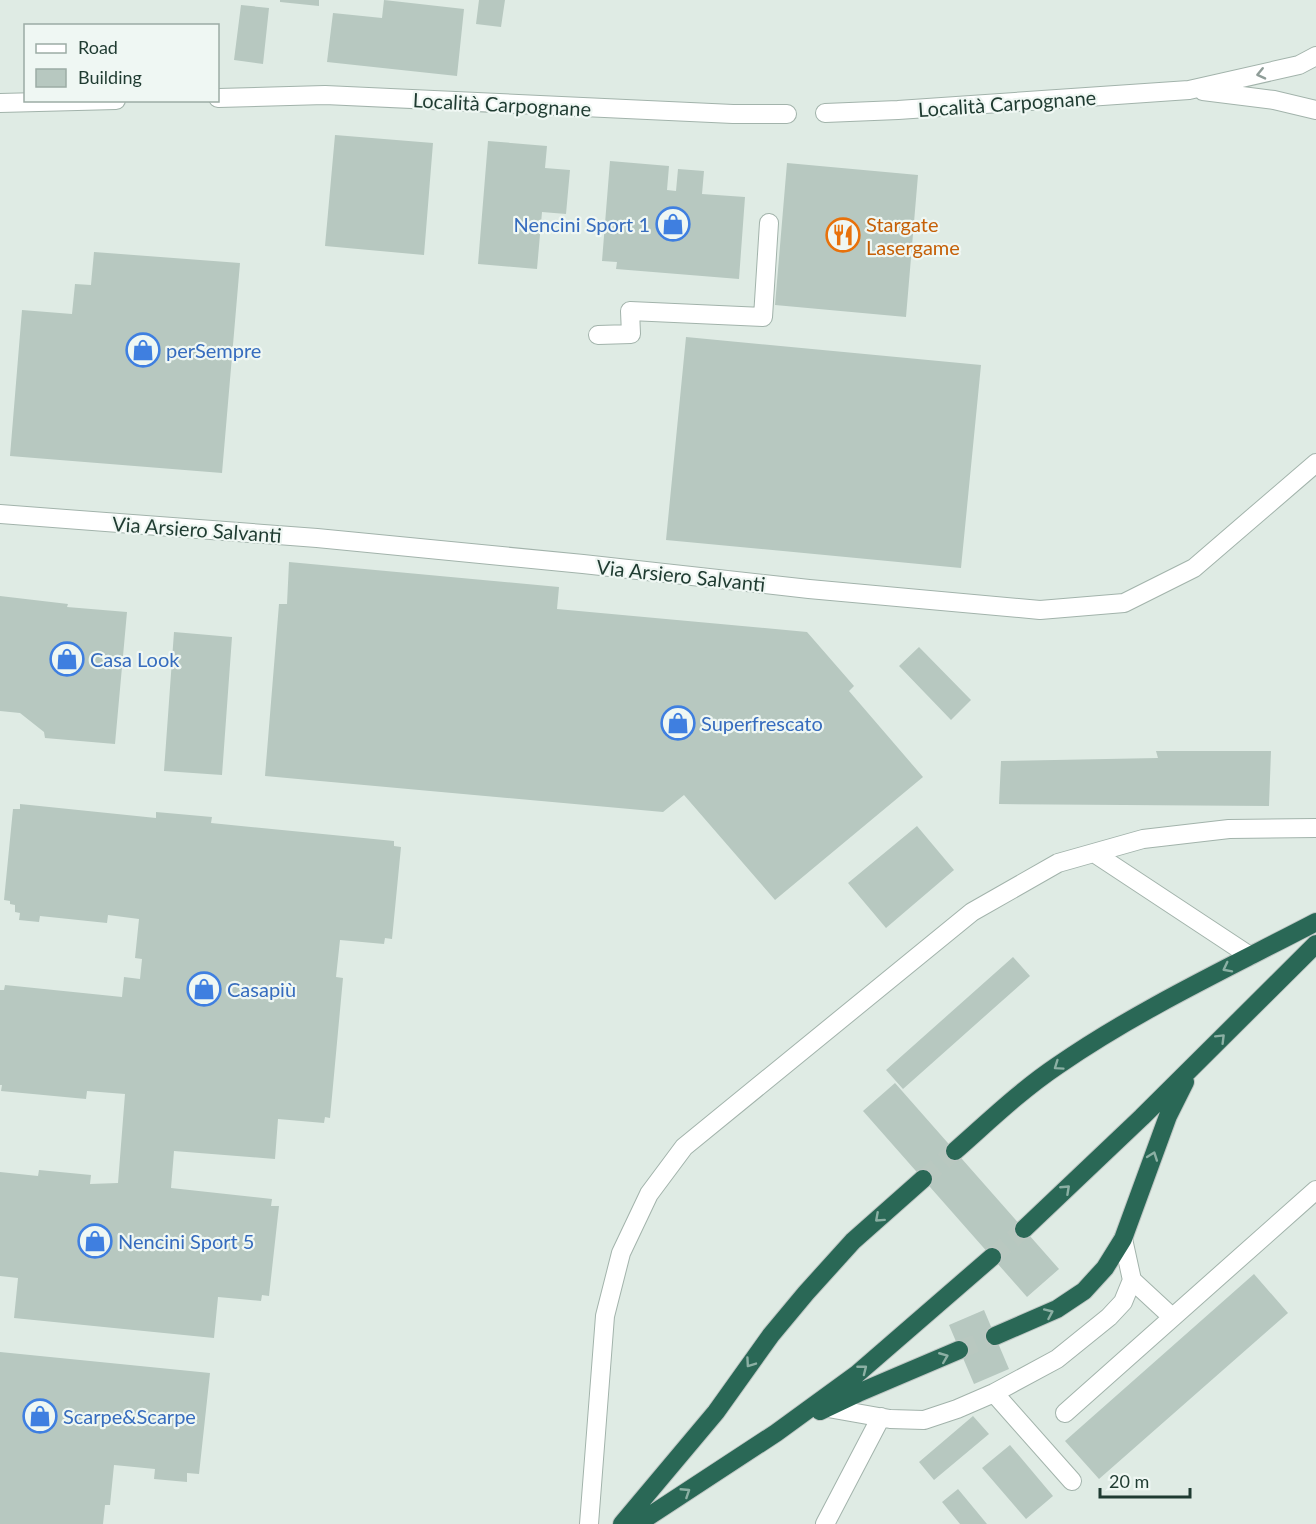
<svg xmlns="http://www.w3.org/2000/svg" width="1316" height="1524" font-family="Lato,sans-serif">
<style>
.building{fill:#b7c8c0}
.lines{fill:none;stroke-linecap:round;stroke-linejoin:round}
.highway-tunnel{stroke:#b9c8c0;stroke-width:18;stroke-dasharray:18 9;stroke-linecap:butt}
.lane-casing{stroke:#a2b3ab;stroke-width:20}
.street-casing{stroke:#a2b3ab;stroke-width:20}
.highway-casing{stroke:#c0c8c5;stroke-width:20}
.lane{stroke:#fff;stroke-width:18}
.street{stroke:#fff;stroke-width:18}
.highway{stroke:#2a6856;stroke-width:18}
.oneway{stroke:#8f9d98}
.oneway2{stroke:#8cb0a4}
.labels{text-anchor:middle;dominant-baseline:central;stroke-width:4.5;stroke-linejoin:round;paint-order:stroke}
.street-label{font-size:20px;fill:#1f3b31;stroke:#eff7f3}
.shop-label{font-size:20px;fill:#366cbe;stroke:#eff7f3;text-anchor:start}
.food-label{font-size:20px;fill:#c56008;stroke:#eff7f3;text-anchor:start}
</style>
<rect width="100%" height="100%" fill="#dfebe4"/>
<path class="building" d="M 280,0 L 319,0 L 319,6 L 280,2 Z
M 384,0 L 464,9 L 457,76 L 327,62 L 333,13 L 382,18 Z
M 479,0 L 505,0 L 501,27 L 476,24 Z
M 241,5 L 269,8 L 263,64 L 234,60 Z
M 335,135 L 433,143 L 424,255 L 325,246 Z
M 488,141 L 547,146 L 545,168 L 570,170 L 566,214 L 542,212 L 537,269 L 478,264 Z
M 610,161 L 669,166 L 667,190 L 676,191 L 678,169 L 704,171 L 702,194 L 745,197 L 739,279 L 616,269 L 617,262 L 602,261 Z
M 787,163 L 918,175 L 906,317 L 775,305 Z
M 94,252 L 240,263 L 222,473 L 10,456 L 22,310 L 72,314 L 75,284 L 91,285 Z
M 686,337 L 981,365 L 961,568 L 666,540 Z
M 289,562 L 559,587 L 557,609 L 807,632 L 854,686 L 849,691 L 923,777 L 775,900 L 684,795 L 663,812 L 265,776 L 279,604 L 287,604 Z
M 0,596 L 68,604 L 67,607 L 127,612 L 115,744 L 45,738 L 44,732 L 20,713 L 0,711 Z
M 174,632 L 232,637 L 222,775 L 164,771 Z
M 919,647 L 971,700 L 951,720 L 899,666 Z
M 1156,751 L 1271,751 L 1269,806 L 999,804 L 1001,761 L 1158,758 Z
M 20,804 L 156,818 L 156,812 L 212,817 L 211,823 L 394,841 L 394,846 L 401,847 L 392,939 L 385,938 L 384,944 L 340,940 L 336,977 L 343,978 L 330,1118 L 325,1117 L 324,1123 L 278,1119 L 275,1159 L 174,1151 L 171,1188 L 272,1199 L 271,1206 L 279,1206 L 269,1296 L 262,1295 L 261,1301 L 218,1297 L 214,1338 L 14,1318 L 18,1278 L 0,1276 L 0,1172 L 38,1176 L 39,1170 L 91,1175 L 90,1184 L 118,1183 L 125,1094 L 87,1091 L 86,1099 L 1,1091 L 2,1085 L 0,1085 L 0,990 L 4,990 L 5,985 L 122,997 L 124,977 L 140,979 L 142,959 L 135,958 L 139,919 L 108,915 L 107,923 L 40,916 L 39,922 L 19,920 L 20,913 L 15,912 L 15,905 L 10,904 L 10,901 L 4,900 L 13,809 L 20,809 Z
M 917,826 L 954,870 L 886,928 L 848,883 Z
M 1013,957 L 1030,976 L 903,1089 L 886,1070 Z
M 895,1083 L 1059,1269 L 1027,1297 L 863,1111 Z
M 1254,1274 L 1288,1313 L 1099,1479 L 1065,1441 Z
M 984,1310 L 1009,1369 L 974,1384 L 949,1325 Z
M 0,1352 L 210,1373 L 199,1474 L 187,1473 L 187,1482 L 154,1479 L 155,1469 L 114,1465 L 110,1505 L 105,1505 L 103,1524 L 0,1524 Z
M 973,1416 L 989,1434 L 934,1480 L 919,1462 Z
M 1010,1445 L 1053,1496 L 1026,1519 L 982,1468 Z
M 958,1489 L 987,1524 L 960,1524 L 942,1502 Z"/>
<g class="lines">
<path class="highway-tunnel" d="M 923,1179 L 955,1151
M 992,1257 L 1024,1229
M 959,1350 L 995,1336"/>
<g class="lane-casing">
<path id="lane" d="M 598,335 L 631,334 L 630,311 L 763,317 L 769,223
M 1094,853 L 1250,956
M 1132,1280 L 1172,1317
M 994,1393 L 1072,1481
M 828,1408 L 890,1419 L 924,1420 L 957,1409 L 994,1393 L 1057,1359 L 1109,1317 L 1123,1302 L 1132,1280 L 1123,1239
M 1065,1413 L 1316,1190
M 589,1524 L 605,1316 L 621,1253 L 649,1194 L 684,1147 L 972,912 L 1058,863 L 1143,839 L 1229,829 L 1316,828
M 825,1524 L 881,1417"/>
</g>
<g class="street-casing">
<path id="street" d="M 1203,91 L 1274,100 L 1316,110
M 218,98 L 325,95 L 733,114 L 787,114
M 0,103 L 116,100
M 825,113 L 898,110 L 1189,90 L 1299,65 L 1316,56
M 0,514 L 317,538 L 583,564 L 809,589 L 1040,610 L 1124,603 L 1194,568 L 1316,463"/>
</g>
<g class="highway-casing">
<path id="highway" d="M 955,1151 C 988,1122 1020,1091 1057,1066 C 1138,1010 1228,968 1316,922
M 1024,1229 L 1142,1117 L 1316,944
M 995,1336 L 1057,1309 L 1084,1291 L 1105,1268 L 1123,1239 L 1168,1116 L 1185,1082
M 820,1411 L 858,1393 L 959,1350
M 622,1524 L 716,1412 L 771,1335 L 806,1293 L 853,1241 L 923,1179
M 637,1524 L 776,1433 L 857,1374 L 992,1257"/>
</g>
<use href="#lane" class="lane"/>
<use href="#street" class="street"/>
<use href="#highway" class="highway"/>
</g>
<defs><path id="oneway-chevron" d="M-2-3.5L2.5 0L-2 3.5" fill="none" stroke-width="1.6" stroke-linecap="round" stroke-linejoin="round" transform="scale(1.5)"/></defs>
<use class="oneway" href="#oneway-chevron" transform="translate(1261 74) rotate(167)"/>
<g class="oneway2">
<use href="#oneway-chevron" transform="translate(1227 968) rotate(153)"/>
<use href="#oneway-chevron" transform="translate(1221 1038) rotate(-45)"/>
<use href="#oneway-chevron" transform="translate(1058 1066) rotate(145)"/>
<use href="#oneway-chevron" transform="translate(1153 1156) rotate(-70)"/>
<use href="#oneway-chevron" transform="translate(1066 1189) rotate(-43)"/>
<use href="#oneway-chevron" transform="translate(879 1218) rotate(138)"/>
<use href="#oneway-chevron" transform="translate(1049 1313) rotate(-24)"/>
<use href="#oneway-chevron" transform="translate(944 1357) rotate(-22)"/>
<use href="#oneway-chevron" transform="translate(750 1363) rotate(125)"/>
<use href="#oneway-chevron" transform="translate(863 1369) rotate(-38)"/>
<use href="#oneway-chevron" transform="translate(686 1492) rotate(-33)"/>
</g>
<defs>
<g id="shop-ring" transform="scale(1.725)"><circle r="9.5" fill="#eff7f3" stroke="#3f7fe0" stroke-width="1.5"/><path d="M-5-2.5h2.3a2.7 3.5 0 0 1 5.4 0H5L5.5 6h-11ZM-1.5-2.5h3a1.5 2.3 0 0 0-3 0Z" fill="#3f7fe0"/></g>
<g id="restaurant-ring" transform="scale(1.725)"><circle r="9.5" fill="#eff7f3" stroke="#e8710a" stroke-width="1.5"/><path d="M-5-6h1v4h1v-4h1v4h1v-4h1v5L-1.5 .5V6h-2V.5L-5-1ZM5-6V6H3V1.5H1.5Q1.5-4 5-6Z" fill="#e8710a"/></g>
</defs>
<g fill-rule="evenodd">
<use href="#shop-ring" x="673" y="224"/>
<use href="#restaurant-ring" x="843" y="235"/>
<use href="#shop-ring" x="143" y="350"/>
<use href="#shop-ring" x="67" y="659"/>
<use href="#shop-ring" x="678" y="723"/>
<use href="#shop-ring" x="204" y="989"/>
<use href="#shop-ring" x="95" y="1241"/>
<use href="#shop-ring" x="40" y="1416"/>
</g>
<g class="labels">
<g class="street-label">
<text transform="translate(1007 103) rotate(-4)">Località Carpognane</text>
<text transform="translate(502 104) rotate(3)">Località Carpognane</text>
<text transform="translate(197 529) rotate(4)">Via Arsiero Salvanti</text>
<text transform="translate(681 575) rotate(6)">Via Arsiero Salvanti</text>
</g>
<g class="shop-label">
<text x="650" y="224" text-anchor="end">Nencini Sport 1</text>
<text x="166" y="350">perSempre</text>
<text x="90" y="659">Casa Look</text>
<text x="701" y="723">Superfrescato</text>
<text x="227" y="989">Casapiù</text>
<text x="118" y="1241">Nencini Sport 5</text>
<text x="63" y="1416">Scarpe&amp;Scarpe</text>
</g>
<g class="food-label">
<text x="866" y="224">Stargate<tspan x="866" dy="23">Lasergame</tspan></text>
</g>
</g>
<rect x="24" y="24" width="195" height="78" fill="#eff7f3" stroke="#9caca5" stroke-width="1.5"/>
<rect x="36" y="44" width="30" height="9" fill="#ffffff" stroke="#9caca5" stroke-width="1.5"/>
<text x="78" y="54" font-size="18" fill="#1f3b31">Road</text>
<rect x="36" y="69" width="30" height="18" fill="#b7c8c0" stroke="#9caca5" stroke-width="1.5"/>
<text x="78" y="84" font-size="18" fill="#1f3b31">Building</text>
<path d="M1100 1488v9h90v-9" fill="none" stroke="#1f3b31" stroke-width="3"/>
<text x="1109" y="1488" font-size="18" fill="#1f3b31" stroke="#eff7f3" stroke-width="4.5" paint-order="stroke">20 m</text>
</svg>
